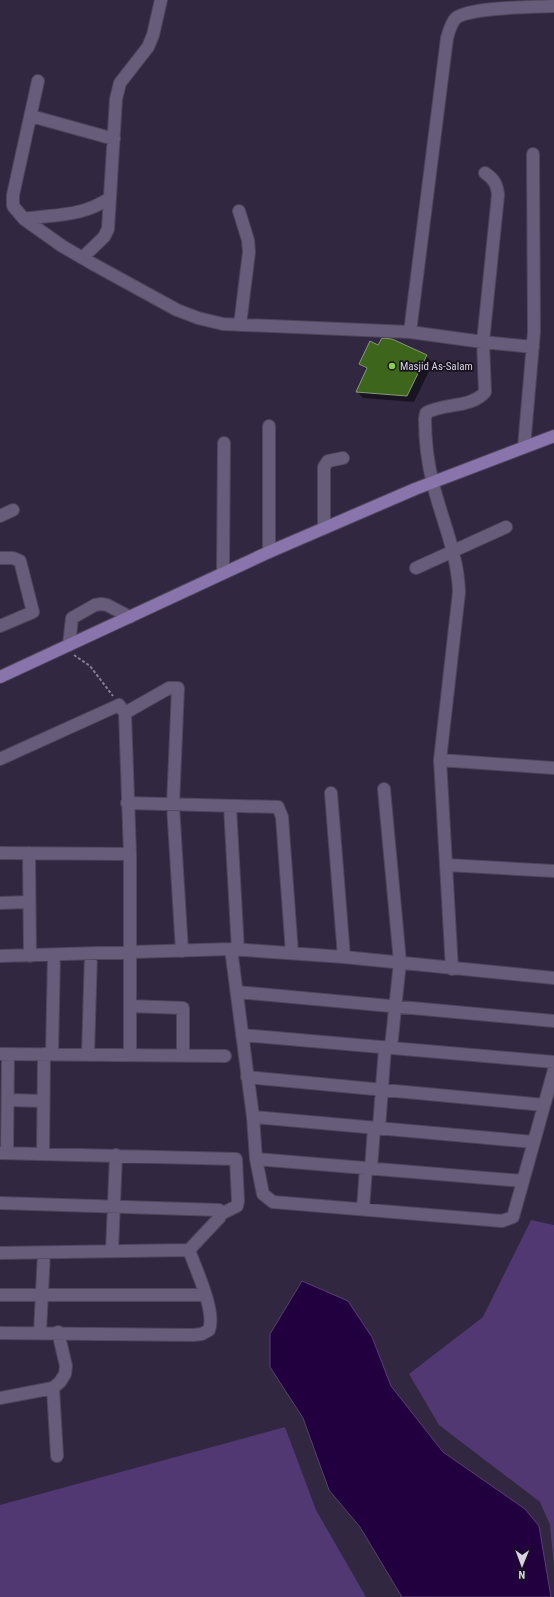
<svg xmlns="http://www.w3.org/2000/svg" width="554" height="1597" font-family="'Roboto Condensed',sans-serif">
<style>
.green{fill:#513873}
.water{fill:#220040;stroke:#583f71}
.shadow{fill:#0007}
.building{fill:#3d651b;stroke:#86987a}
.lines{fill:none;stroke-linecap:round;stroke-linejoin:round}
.minor-casing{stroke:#4e455b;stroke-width:14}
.major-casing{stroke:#4e455b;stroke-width:14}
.path{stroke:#857d93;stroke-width:2;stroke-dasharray:3 2;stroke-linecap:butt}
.minor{stroke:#675c7a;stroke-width:12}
.major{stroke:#8974ab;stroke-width:12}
.poi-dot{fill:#86cf4b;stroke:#17121e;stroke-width:1.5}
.labels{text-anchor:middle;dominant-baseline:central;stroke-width:3.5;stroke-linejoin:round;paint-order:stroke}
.poi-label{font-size:11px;fill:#d7d1e2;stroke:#17121e;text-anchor:start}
</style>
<rect width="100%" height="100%" fill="#312741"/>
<path class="green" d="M 531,1220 L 554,1225 L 554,1567 L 550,1525 L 540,1502 L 439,1425 L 409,1374 L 483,1317 Z
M 285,1427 L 316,1510 L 366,1597 L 0,1597 L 0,1505 Z"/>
<path class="water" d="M 302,1281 L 348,1301 L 372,1337 L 391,1386 L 443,1452 L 525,1509 L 539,1526 L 551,1597 L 402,1597 L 360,1527 L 329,1490 L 303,1418 L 270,1367 L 270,1334 Z"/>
<path class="shadow" d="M 392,340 L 426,356 L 433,363 L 414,402 L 363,398 L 357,391 L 367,371 L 360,364 L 379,346 Z"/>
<path class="building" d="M 382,338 L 392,339 L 427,355 L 407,396 L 356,392 L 367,368 L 359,364 L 370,341 L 378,345 Z"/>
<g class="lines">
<g class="minor-casing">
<path id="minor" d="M 38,81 L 13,195 L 13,206 L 24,219 L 62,246 L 93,264 L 177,310 L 198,318 L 223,324 L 410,332 L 483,342 L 533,347
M 31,116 L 114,139
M 239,211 L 248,240 L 249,252 L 240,325
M 24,219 C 57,214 81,217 110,198
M 82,258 L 104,237 L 108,229 L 116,99 L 120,83 L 148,47 L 153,35 L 161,0
M 410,332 L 447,38 C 449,31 451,23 456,18 C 470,7 534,7 554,6
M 269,426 L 269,552
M 524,447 L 534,332 L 533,154
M 0,516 L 13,510
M 324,528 L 324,467 L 328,461 L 343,458
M 0,558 L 13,558 L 20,561 L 33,612 L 0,626
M 416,568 L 506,527
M 223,573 L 224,443
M 69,645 L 72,618 L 95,605 L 101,604 L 107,605 L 130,617
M 125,713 L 169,688 L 178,688 L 173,805 L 182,951
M 0,759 L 119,705 L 125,713 L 130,854 L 130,1055
M 440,760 L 554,768
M 384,789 L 400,962 L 391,1047
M 331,793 L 344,957
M 127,803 L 278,807 L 282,817 L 292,953
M 230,807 L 238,950
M 0,853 L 130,854
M 29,853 L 30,956
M 447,865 L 554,871
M 0,903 L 29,902
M 231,949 L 253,1117 L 256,1159 L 263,1194 L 273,1202 L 502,1221 L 513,1217 L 554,1070
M 0,956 L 231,949 L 344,957 L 554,978
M 452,969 L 440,760 L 459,592 C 458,555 442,520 433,484 C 428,464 425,440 425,419 L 426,413 C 443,403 472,408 485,392 L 483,342 L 498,195 C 497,184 494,179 485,173
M 237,992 L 554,1021
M 130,1006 L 183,1008 L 183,1056
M 242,1035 L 554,1062
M 0,1054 L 225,1056
M 52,1054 L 54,955
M 88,1054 L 91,954
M 247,1077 L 544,1105
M 8,1100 L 43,1101
M 253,1117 L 534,1142
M 379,1128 L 385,1047
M 0,1153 L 236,1159 L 238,1201 L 237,1206 L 221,1214
M 7,1153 L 8,1054
M 43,1154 L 44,1054
M 256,1159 L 523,1181
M 371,1169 L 374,1128
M 0,1203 L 219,1210 L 220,1217 L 189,1250
M 363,1209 L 366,1168
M 112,1251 L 116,1155
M 0,1253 L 189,1250 C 196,1270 216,1311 209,1330 L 202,1334 L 193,1335 L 0,1333
M 0,1295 L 205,1295
M 40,1332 L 44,1253
M 53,1388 L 57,1456
M 0,1398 L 53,1388 L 60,1382 L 65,1374 L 66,1366 L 58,1332"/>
</g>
<g class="major-casing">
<path id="major" d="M 0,677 L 269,552 L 415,489 L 554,436"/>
</g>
<path class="path" d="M 74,655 L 90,666 L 113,696"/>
<use href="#minor" class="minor"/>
<use href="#major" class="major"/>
</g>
<circle class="poi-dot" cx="392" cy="366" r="4"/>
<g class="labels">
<g class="poi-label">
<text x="400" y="366">Masjid As-Salam</text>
</g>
</g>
<g transform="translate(522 1565) rotate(181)" stroke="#17121e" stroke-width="3" paint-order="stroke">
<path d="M0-3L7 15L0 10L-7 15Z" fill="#d7d1e2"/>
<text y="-6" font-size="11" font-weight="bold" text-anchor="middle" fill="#d7d1e2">N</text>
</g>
</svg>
